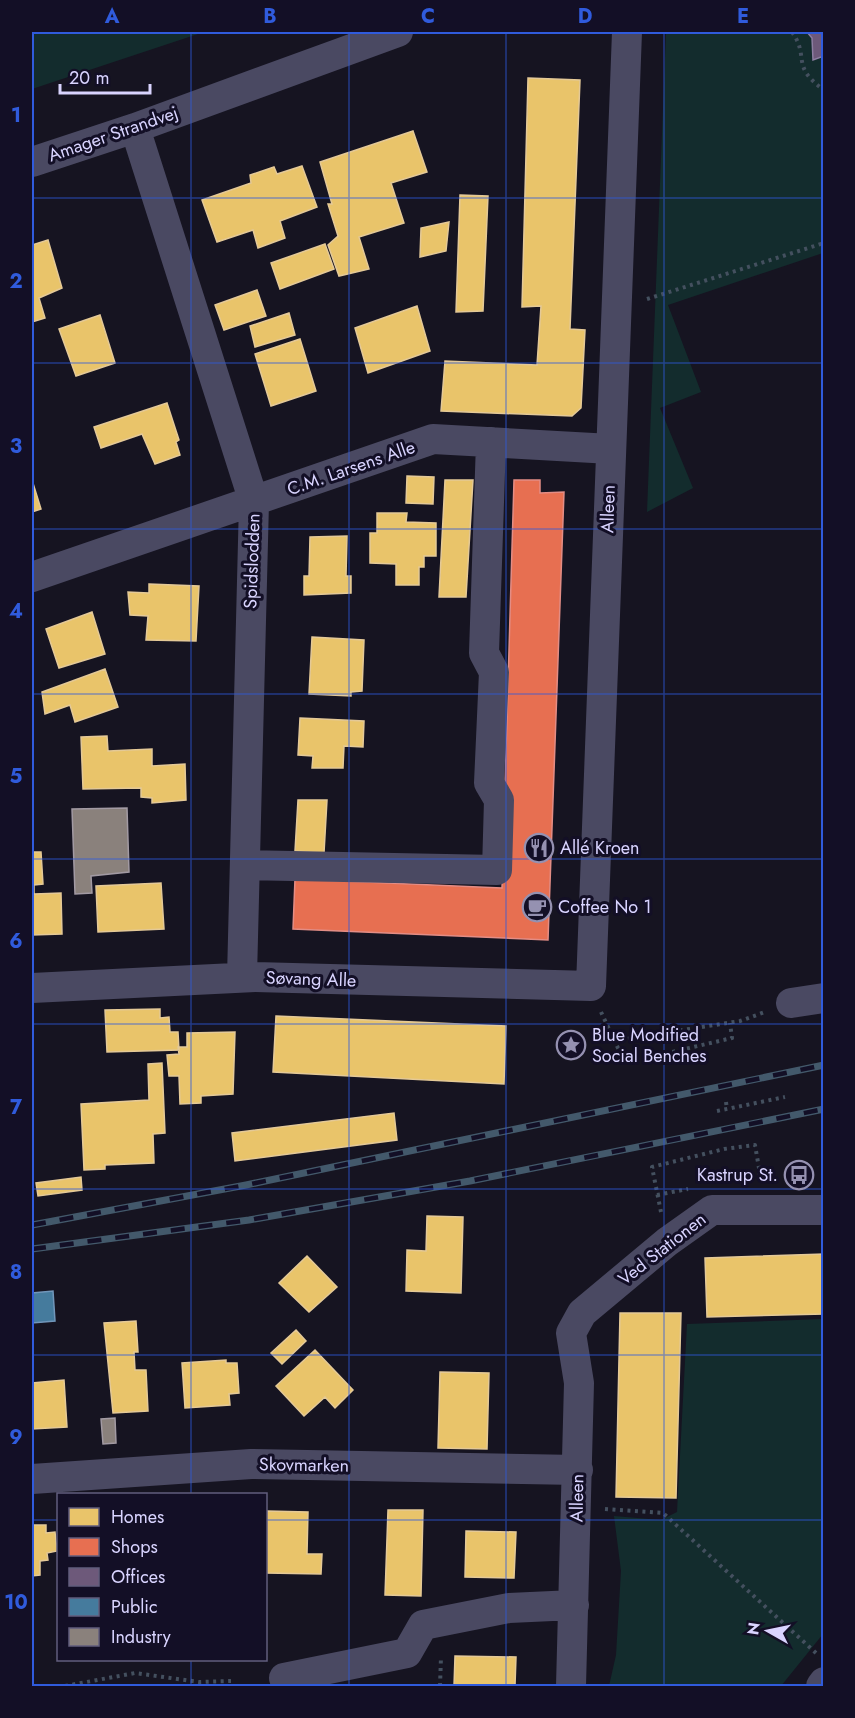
<svg xmlns="http://www.w3.org/2000/svg" width="855" height="1718" font-family="Jost,sans-serif">
<style>
.green{fill:#132c2d}
.homes{fill:#e9c46a;stroke:#e4c997;stroke-width:1.5}
.shops{fill:#e76f51;stroke:#e38d85;stroke-width:1.5}
.offices{fill:#6d597a;stroke:#8d7ea2;stroke-width:1.5}
.public{fill:#457b9d;stroke:#7196ba;stroke-width:1.5}
.industry{fill:#8a817c;stroke:#a29aa3;stroke-width:1.5}
.lines{fill:none;stroke-linecap:round;stroke-linejoin:round}
.path{stroke:#44505f;stroke-width:4;stroke-dasharray:3 4.5;stroke-linecap:butt}
.minor{stroke:#4a4962;stroke-width:30}
.rail-casing{stroke:#43596b;stroke-width:7}
.rail{stroke:#130f26;stroke-width:4.5;stroke-dasharray:14;stroke-linecap:butt}
.grid{fill:none;stroke:#305bdc;stroke-width:1.5;stroke-opacity:0.55}
.labels{text-anchor:middle;dominant-baseline:central;stroke-width:6;stroke-linejoin:round;paint-order:stroke}
.street-label{font-size:18px;fill:#d9d4ff;stroke:#130f26}
.poi-label{font-size:18px;fill:#d9d4ff;stroke:#130f26;text-anchor:start}
.neatline{fill:none;stroke:#305bdc;stroke-width:2}
.grid-label{font-size:20px;text-anchor:middle;font-weight:bold;fill:#305bdc}
</style>
<rect width="100%" height="100%" fill="#161421"/>
<path class="green" d="M 32,32 L 204,32 L 32,89 Z
M 666,32 L 807,32 L 812,38 L 813,60 L 823,56 L 823,253 L 668,305 L 701,392 L 660,408 L 693,488 L 647,512 Z
M 823,1319 L 823,1634 L 781,1686 L 609,1686 L 616,1655 L 621,1571 L 614,1516 L 661,1520 L 677,1512 L 687,1324 Z"/>
<path class="homes" d="M 528,78 L 580,80 L 570,329 L 585,330 L 581,408 L 572,416 L 441,411 L 445,361 L 537,365 L 541,306 L 522,307 Z
M 413,131 L 427,172 L 391,183 L 404,223 L 359,237 L 369,269 L 339,276 L 328,245 L 338,236 L 328,204 L 332,204 L 320,162 Z
M 302,166 L 317,207 L 280,221 L 285,238 L 258,248 L 253,230 L 217,242 L 202,200 L 251,183 L 250,175 L 274,167 L 277,174 Z
M 460,195 L 488,196 L 483,311 L 456,312 Z
M 449,222 L 446,251 L 420,257 L 421,228 Z
M 48,240 L 62,288 L 39,298 L 45,318 L 32,322 L 32,245 Z
M 325,244 L 334,269 L 280,289 L 271,263 Z
M 257,290 L 266,316 L 224,330 L 215,305 Z
M 417,306 L 430,351 L 368,373 L 355,328 Z
M 289,313 L 295,335 L 255,347 L 250,326 Z
M 100,315 L 115,363 L 76,376 L 59,329 Z
M 300,339 L 316,391 L 271,406 L 255,354 Z
M 167,403 L 179,440 L 176,442 L 180,455 L 155,464 L 142,434 L 101,448 L 94,427 Z
M 407,476 L 434,477 L 433,504 L 406,503 Z
M 32,480 L 41,509 L 32,512 Z
M 445,480 L 473,480 L 466,597 L 439,597 Z
M 377,513 L 407,513 L 406,522 L 436,523 L 436,556 L 424,556 L 424,567 L 419,567 L 419,585 L 396,585 L 396,564 L 370,563 L 370,533 L 377,533 Z
M 347,536 L 346,576 L 351,576 L 351,593 L 304,595 L 304,576 L 309,576 L 310,537 Z
M 149,584 L 199,586 L 196,641 L 146,640 L 148,616 L 130,615 L 128,592 L 149,593 Z
M 92,612 L 105,654 L 59,668 L 46,629 Z
M 312,637 L 364,640 L 362,691 L 351,692 L 351,696 L 309,694 Z
M 105,669 L 118,707 L 75,722 L 70,705 L 45,714 L 42,692 Z
M 300,718 L 364,721 L 363,747 L 344,746 L 343,768 L 312,768 L 313,756 L 298,755 Z
M 107,736 L 108,751 L 152,749 L 152,766 L 185,764 L 186,800 L 152,803 L 152,798 L 141,797 L 141,788 L 83,789 L 81,737 Z
M 298,800 L 327,800 L 324,853 L 295,851 Z
M 32,852 L 41,852 L 43,884 L 34,885 L 34,894 L 61,893 L 62,934 L 32,935 Z
M 161,883 L 164,929 L 98,932 L 96,886 Z
M 160,1009 L 160,1018 L 169,1017 L 170,1032 L 178,1032 L 179,1050 L 107,1052 L 105,1010 Z
M 276,1016 L 506,1026 L 504,1084 L 273,1072 Z
M 235,1032 L 233,1094 L 201,1096 L 201,1103 L 180,1104 L 179,1076 L 169,1076 L 167,1055 L 179,1054 L 178,1047 L 187,1047 L 187,1033 Z
M 162,1063 L 165,1133 L 153,1134 L 154,1163 L 105,1165 L 105,1169 L 84,1170 L 81,1104 L 149,1100 L 148,1064 Z
M 394,1113 L 397,1140 L 235,1161 L 232,1133 Z
M 81,1177 L 82,1190 L 38,1196 L 36,1183 Z
M 427,1216 L 463,1217 L 461,1293 L 406,1291 L 407,1250 L 426,1251 Z
M 824,1254 L 824,1314 L 707,1317 L 705,1258 Z
M 307,1256 L 337,1287 L 309,1312 L 279,1283 Z
M 620,1313 L 681,1313 L 676,1498 L 616,1497 Z
M 136,1321 L 138,1352 L 134,1352 L 135,1370 L 146,1370 L 148,1411 L 113,1413 L 104,1323 Z
M 296,1330 L 306,1341 L 282,1364 L 271,1353 Z
M 315,1350 L 353,1390 L 335,1408 L 325,1397 L 304,1416 L 276,1386 Z
M 226,1360 L 226,1363 L 237,1363 L 239,1393 L 229,1394 L 230,1405 L 185,1408 L 182,1363 Z
M 440,1372 L 489,1373 L 487,1449 L 438,1448 Z
M 64,1380 L 67,1427 L 32,1429 L 32,1383 Z
M 388,1510 L 423,1510 L 421,1596 L 385,1595 Z
M 267,1511 L 308,1512 L 307,1554 L 322,1554 L 321,1574 L 266,1573 Z
M 32,1525 L 46,1525 L 46,1533 L 55,1532 L 57,1551 L 47,1553 L 48,1560 L 40,1561 L 40,1575 L 32,1576 Z
M 466,1531 L 516,1532 L 514,1578 L 465,1577 Z
M 455,1656 L 516,1657 L 515,1686 L 454,1686 Z"/>
<path class="shops" d="M 514,480 L 540,480 L 540,493 L 564,492 L 548,940 L 293,929 L 295,879 L 502,888 Z"/>
<path class="offices" d="M 807,32 L 824,32 L 824,56 L 813,60 L 812,38 Z"/>
<path class="public" d="M 53,1291 L 55,1321 L 32,1323 L 32,1293 Z"/>
<path class="industry" d="M 127,808 L 129,872 L 91,876 L 92,893 L 75,894 L 72,809 Z
M 115,1418 L 116,1443 L 103,1444 L 101,1419 Z"/>
<g class="lines">
<path class="path" d="M 792,32 C 810,57 790,66 824,90
M 647,299 L 824,243
M 601,1012 L 625,1063 L 732,1038 L 730,1023
M 613,1041 L 740,1021 L 765,1012
M 726,1102 L 727,1109
M 717,1111 L 785,1097
M 657,1195 L 688,1189
M 661,1212 L 652,1167 L 724,1149 L 755,1145 L 760,1174 L 742,1178
M 605,1509 L 663,1513 L 816,1653
M 65,1686 L 135,1673 L 199,1682 L 231,1681
M 440,1686 L 441,1657"/>
<path class="minor" d="M 135,128 L 254,502 L 242,977
M 32,162 L 135,128 L 398,32
M 32,577 L 433,439 L 611,449
M 245,865 L 497,870 L 499,800 L 489,783 L 494,672 L 484,653 L 491,442
M 32,988 L 255,977 L 591,986 L 627,32
M 791,1003 L 824,998
M 32,1479 L 251,1464 L 578,1470
M 284,1678 L 407,1653 L 423,1625 L 509,1608 L 574,1605
M 571,1686 L 579,1383 L 571,1333 L 582,1313 L 667,1242 L 712,1210 L 824,1210
M 821,1686 L 824,1682"/>
<g class="rail-casing">
<path id="rail" d="M 32,1225 L 246,1185 L 824,1065
M 32,1249 L 249,1220 L 470,1181 L 824,1109"/>
</g>
<use href="#rail" class="rail"/>
</g>
<path class="grid" d="M 191,32 L 191,1494M 349,32 L 349,1686M 506,32 L 506,1686M 664,32 L 664,1686M 32,198 L 824,198M 32,363 L 824,363M 32,529 L 824,529M 32,694 L 824,694M 32,859 L 824,859M 32,1024 L 824,1024M 32,1189 L 824,1189M 32,1355 L 824,1355M 32,1520 L 58,1520M 266,1520 L 824,1520M 191,1660 L 191,1686"/>
<defs>
<g id="restaurant-ring" transform="scale(1.5)"><circle r="9.5" fill="#130f26" stroke="#9591b1" stroke-width="1.5"/><path d="M-5-6h1v4h1v-4h1v4h1v-4h1v5L-1.5 .5V6h-2V.5L-5-1ZM5-6V6H3V1.5H1.5Q1.5-4 5-6Z" fill="#9591b1"/></g>
<g id="cafe-ring" transform="scale(1.5)"><circle r="9.5" fill="#130f26" stroke="#9591b1" stroke-width="1.5"/><path d="M-5.5-4.5H6V0H3Q3 3.5 0 3.5H-2.5Q-5.5 3.5-5.5 0ZM3-3.2v2h1.7v-2ZM-6 4.5H4V6H-6Z" fill="#9591b1"/></g>
<g id="sight-ring" transform="scale(1.5)"><circle r="9.5" fill="#130f26" stroke="#9591b1" stroke-width="1.5"/><path d="M0-6L1.8-2.2L6-1.7L2.9 1.2L3.7 5.4L0 3.3L-3.7 5.4L-2.9 1.2L-6-1.7L-1.8-2.2Z" fill="#9591b1"/></g>
<g id="bus-ring" transform="scale(1.5)"><circle r="9.5" fill="#130f26" stroke="#9591b1" stroke-width="1.5"/><path d="M-5-6H5V4H4V6H2V4H-2V6H-4V4H-5ZM-3.5-4V0h7V-4ZM-3.5 1.2v1.5H-2V1.2ZM2 1.2v1.5H3.5V1.2Z" fill="#9591b1"/></g>
</defs>
<g fill-rule="evenodd">
<use href="#restaurant-ring" x="539" y="848"/>
<use href="#cafe-ring" x="537" y="907"/>
<use href="#sight-ring" x="571" y="1045"/>
<use href="#bus-ring" x="799" y="1175"/>
</g>
<g class="labels">
<g class="street-label">
<text transform="translate(113 134) rotate(-19)">Amager Strandvej</text>
<text transform="translate(351 468) rotate(-19)">C.M. Larsens Alle</text>
<text transform="translate(608 509) rotate(-88)">Alleen</text>
<text transform="translate(252 561) rotate(-88)">Spidslodden</text>
<text transform="translate(311 979) rotate(2)">Søvang Alle</text>
<text transform="translate(662 1249) rotate(-38)">Ved Stationen</text>
<text transform="translate(304 1465) rotate(1)">Skovmarken</text>
<text transform="translate(577 1498) rotate(-89)">Alleen</text>
</g>
<g class="poi-label">
<text x="560" y="848">Allé Kroen</text>
<text x="558" y="907">Coffee No 1</text>
<text x="592" y="1035">Blue Modified<tspan x="592" dy="21">Social Benches</tspan></text>
<text x="778" y="1175" text-anchor="end">Kastrup St.</text>
</g>
</g>
<rect width="855" height="1718" fill="none" stroke="#130f26" stroke-width="66"/>
<rect x="57" y="1493" width="210" height="168" fill="#130f26" stroke="#625e7d" stroke-width="1.5"/>
<rect x="69" y="1508" width="30" height="18" fill="#e9c46a" stroke="#625e7d" stroke-width="1.5"/>
<text x="111" y="1523" font-size="18" fill="#d9d4ff">Homes</text>
<rect x="69" y="1538" width="30" height="18" fill="#e76f51" stroke="#625e7d" stroke-width="1.5"/>
<text x="111" y="1553" font-size="18" fill="#d9d4ff">Shops</text>
<rect x="69" y="1568" width="30" height="18" fill="#6d597a" stroke="#625e7d" stroke-width="1.5"/>
<text x="111" y="1583" font-size="18" fill="#d9d4ff">Offices</text>
<rect x="69" y="1598" width="30" height="18" fill="#457b9d" stroke="#625e7d" stroke-width="1.5"/>
<text x="111" y="1613" font-size="18" fill="#d9d4ff">Public</text>
<rect x="69" y="1628" width="30" height="18" fill="#8a817c" stroke="#625e7d" stroke-width="1.5"/>
<text x="111" y="1643" font-size="18" fill="#d9d4ff">Industry</text>
<g transform="translate(768 1631) rotate(279)" stroke="#130f26" stroke-width="4.5" paint-order="stroke">
<path d="M0-4.5L10 22L0 15L-10 22Z" fill="#d9d4ff"/>
<text y="-9" font-size="16" font-weight="bold" text-anchor="middle" fill="#d9d4ff">N</text>
</g>
<path d="M60 84v9h90v-9" fill="none" stroke="#d9d4ff" stroke-width="3"/>
<text x="69" y="84" font-size="18" fill="#d9d4ff" stroke="#130f26" stroke-width="4.5" paint-order="stroke">20 m</text>
<rect x="33" y="33" width="789" height="1652" class="neatline"/>
<g class="grid-label">
<text x="112" y="23">A</text>
<text x="270" y="23">B</text>
<text x="428" y="23">C</text>
<text x="585" y="23">D</text>
<text x="743" y="23">E</text>
<text x="16" y="122">1</text>
<text x="16" y="288">2</text>
<text x="16" y="453">3</text>
<text x="16" y="618">4</text>
<text x="16" y="783">5</text>
<text x="16" y="948">6</text>
<text x="16" y="1114">7</text>
<text x="16" y="1279">8</text>
<text x="16" y="1444">9</text>
<text x="16" y="1609">10</text>
</g>
</svg>
